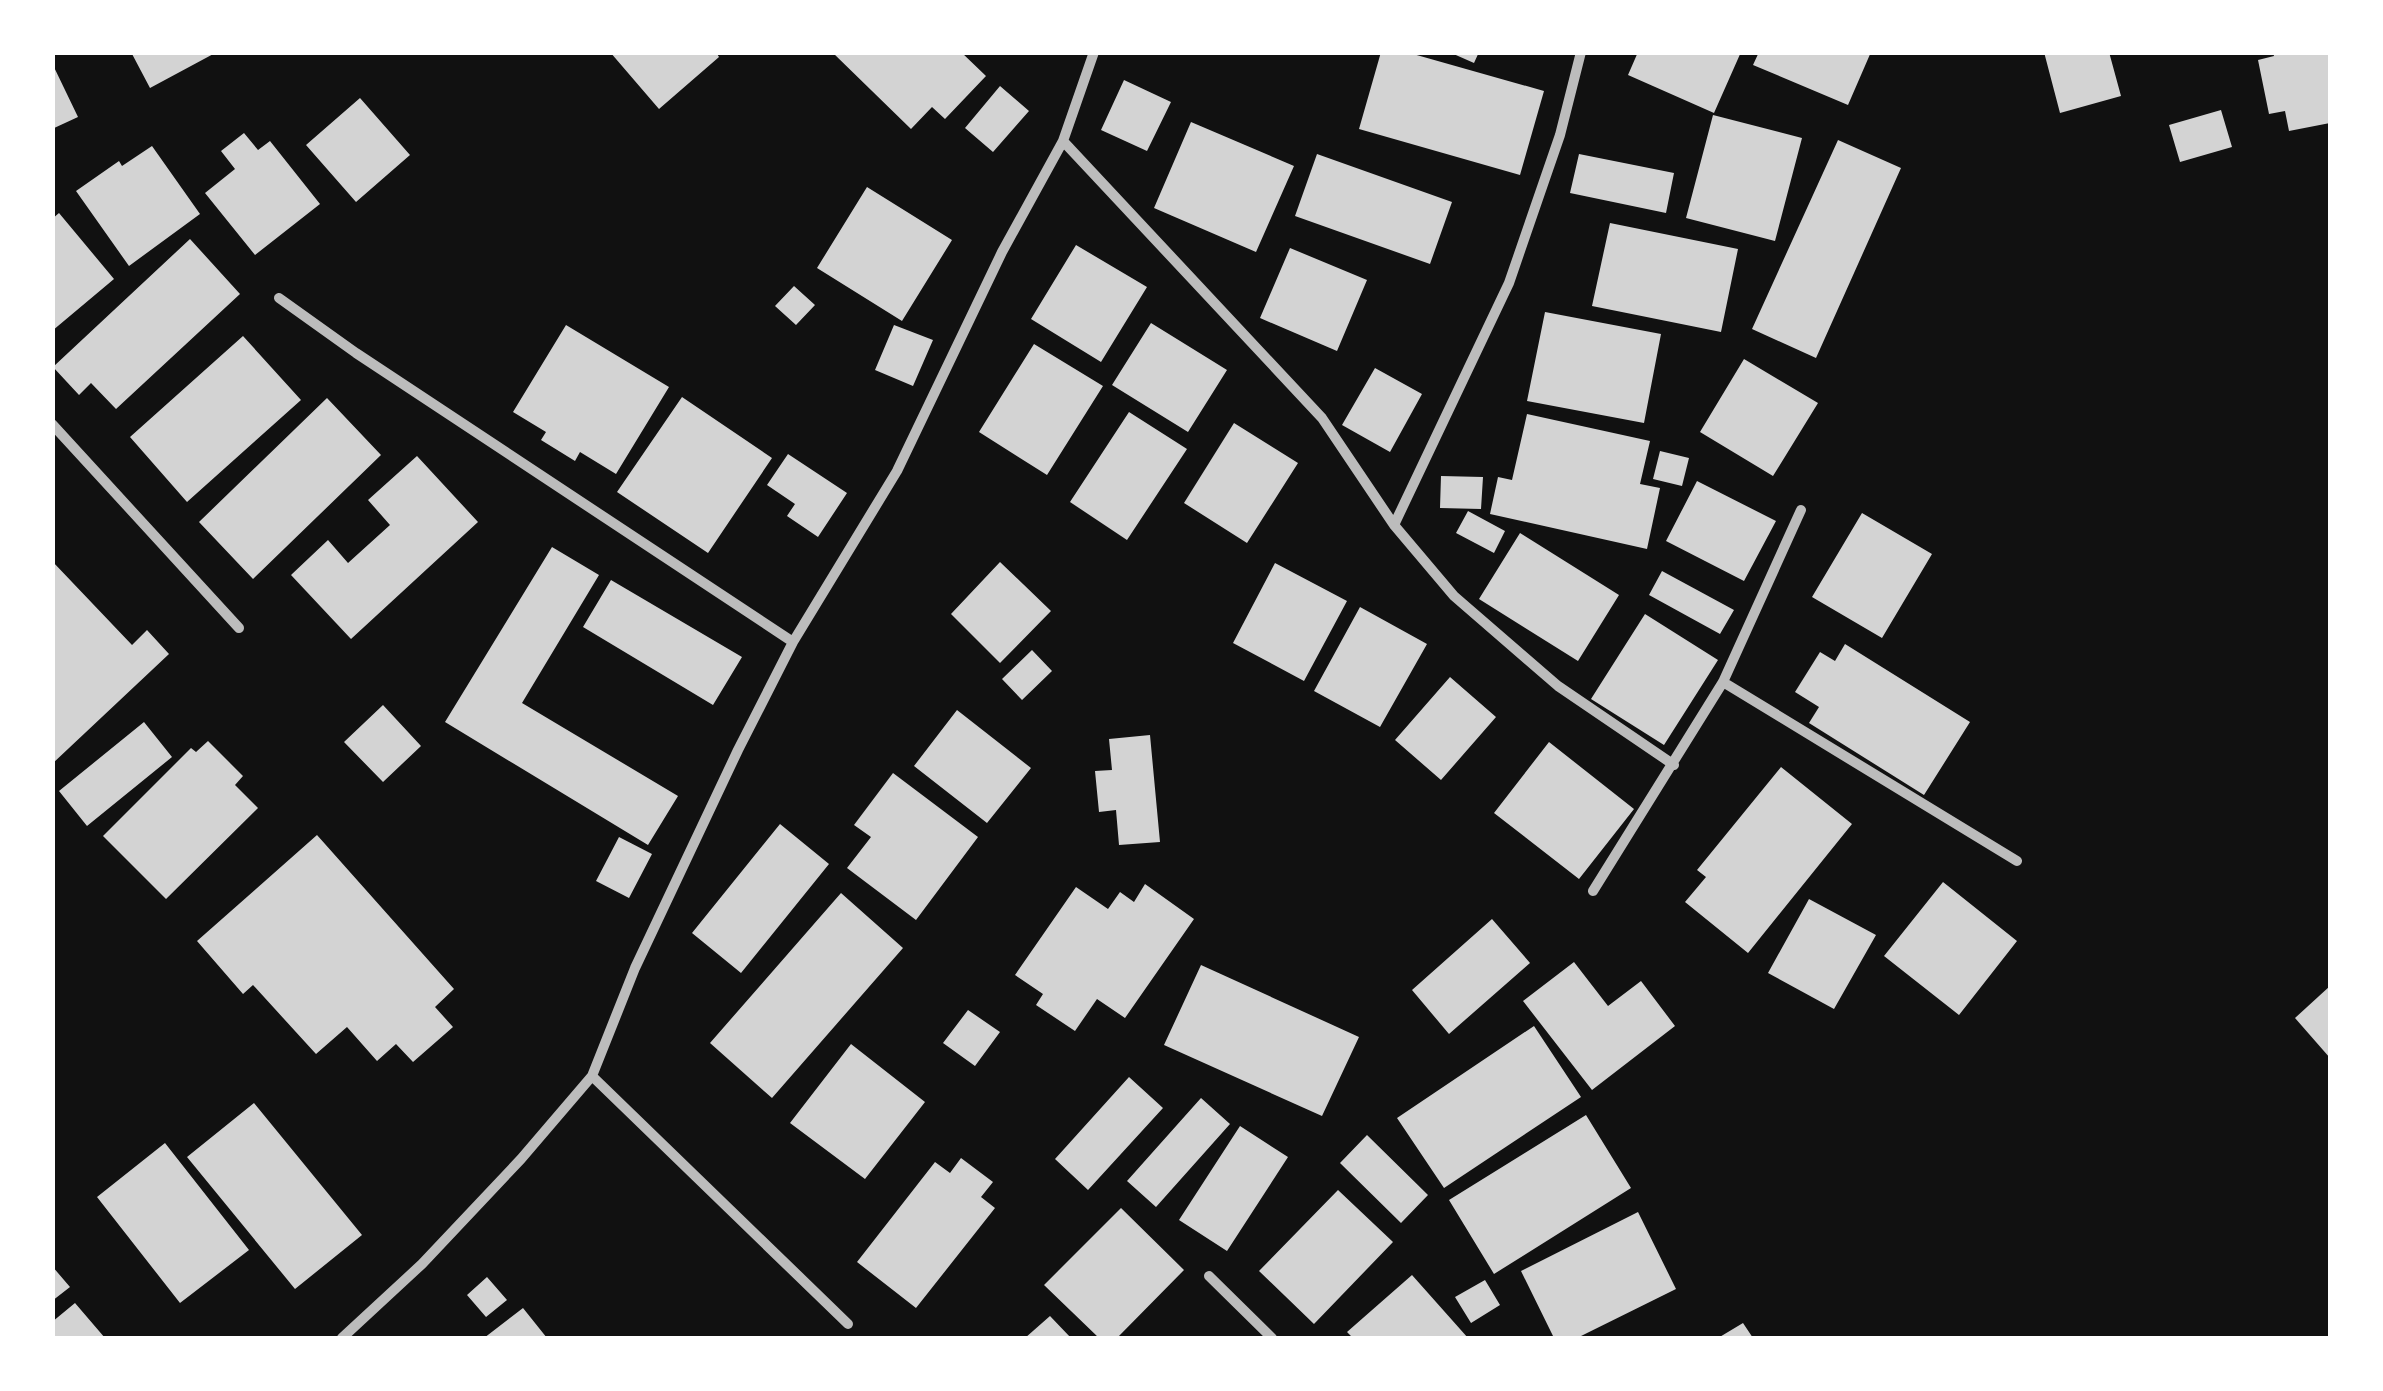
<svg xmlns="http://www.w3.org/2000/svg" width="2383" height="1391" font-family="Rubik,sans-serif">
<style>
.building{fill:#d3d3d3}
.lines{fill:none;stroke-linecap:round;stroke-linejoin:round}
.minor{stroke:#bcbcbc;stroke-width:10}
</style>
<rect width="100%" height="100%" fill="#111"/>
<path class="building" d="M 131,52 L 217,52 L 150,88 Z
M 610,52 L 716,52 L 719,57 L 659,109 Z
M 832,52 L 961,52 L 986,76 L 945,119 L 932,107 L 911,129 Z
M 1381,52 L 1406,52 L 1544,91 L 1520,175 L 1359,129 Z
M 1449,52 L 1479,52 L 1474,63 Z
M 1638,52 L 1741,52 L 1714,113 L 1628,75 Z
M 1759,52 L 1871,52 L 1848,105 L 1753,65 Z
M 2044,52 L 2109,52 L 2121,96 L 2060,113 Z
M 2273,52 L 2330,52 L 2330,123 L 2289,131 L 2285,111 L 2269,114 L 2258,60 L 2274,56 Z
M 52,63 L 78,117 L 52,129 Z
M 1124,80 L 1171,102 L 1147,151 L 1101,130 Z
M 1000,86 L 1029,111 L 993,152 L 965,128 Z
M 360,98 L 410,155 L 356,202 L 306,145 Z
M 2221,110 L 2232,147 L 2180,162 L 2169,125 Z
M 1713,115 L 1802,138 L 1775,241 L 1686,218 Z
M 1191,122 L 1294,166 L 1256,252 L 1154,208 Z
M 244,133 L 258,150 L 270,141 L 320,204 L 255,255 L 205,193 L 235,169 L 221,151 Z
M 1838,140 L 1901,168 L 1816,358 L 1752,329 Z
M 152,146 L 200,214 L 129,266 L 76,191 L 119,161 L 122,166 Z
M 1317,154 L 1452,202 L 1430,264 L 1295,216 Z
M 1579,154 L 1674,173 L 1666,213 L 1570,193 Z
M 867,187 L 952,240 L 902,321 L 817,268 Z
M 59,213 L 114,279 L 52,331 L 52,219 Z
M 1610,223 L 1738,249 L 1721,332 L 1592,306 Z
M 190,239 L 240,294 L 116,409 L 91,383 L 79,395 L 53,367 Z
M 1076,245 L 1147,287 L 1101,362 L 1031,319 Z
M 1290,248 L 1367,280 L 1337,351 L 1260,318 Z
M 794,286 L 815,305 L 796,325 L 775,306 Z
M 1545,312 L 1661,334 L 1644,423 L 1527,401 Z
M 1151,323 L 1227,370 L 1188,432 L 1112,385 Z
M 566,325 L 669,387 L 616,474 L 580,452 L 575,461 L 541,440 L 546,432 L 513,412 Z
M 894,325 L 933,340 L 913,386 L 875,370 Z
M 243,336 L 301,400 L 187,502 L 130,437 Z
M 1034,344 L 1103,386 L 1047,475 L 979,432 Z
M 1744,359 L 1818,403 L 1773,476 L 1700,432 Z
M 1375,368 L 1422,394 L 1390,452 L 1342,425 Z
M 682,397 L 772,458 L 708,553 L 617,492 Z
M 327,398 L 381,455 L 253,579 L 199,522 Z
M 1129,412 L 1187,449 L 1127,540 L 1070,502 Z
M 1527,414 L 1650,441 L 1640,484 L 1660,488 L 1647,549 L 1490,514 L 1498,477 L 1512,480 Z
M 1234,423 L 1298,463 L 1247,543 L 1184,503 Z
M 1660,451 L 1689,458 L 1682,486 L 1653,479 Z
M 788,454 L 847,493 L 818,537 L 787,516 L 795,504 L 767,485 Z
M 417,456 L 478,522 L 351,639 L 291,575 L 328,540 L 348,563 L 390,525 L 368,500 Z
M 1441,476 L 1483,477 L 1481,509 L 1440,508 Z
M 1697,481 L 1776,521 L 1744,581 L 1666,541 Z
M 1468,511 L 1505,531 L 1494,553 L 1456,533 Z
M 1862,513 L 1932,554 L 1882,638 L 1812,597 Z
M 1520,533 L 1619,595 L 1578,661 L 1479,599 Z
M 552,547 L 599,575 L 522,703 L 678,796 L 648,845 L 445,722 Z
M 52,561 L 132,645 L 147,630 L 169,654 L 52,764 Z
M 1000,562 L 1051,611 L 1000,663 L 951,614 Z
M 1275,563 L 1347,601 L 1304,681 L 1233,643 Z
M 1662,571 L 1734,610 L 1720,634 L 1649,595 Z
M 611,580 L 742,657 L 713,705 L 583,627 Z
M 1360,607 L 1427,644 L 1380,727 L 1314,691 Z
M 1645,614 L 1718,660 L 1664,745 L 1591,699 Z
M 1845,644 L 1970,722 L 1924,795 L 1809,723 L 1819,707 L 1795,692 L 1820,652 L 1835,661 Z
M 1032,650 L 1052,671 L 1022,700 L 1002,679 Z
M 1450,677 L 1496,717 L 1441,780 L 1395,740 Z
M 383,705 L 421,746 L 383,782 L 344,742 Z
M 957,710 L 1031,768 L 987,823 L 914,766 Z
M 144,722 L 172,757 L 87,826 L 59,791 Z
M 1150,735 L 1160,842 L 1119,845 L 1116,810 L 1099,812 L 1095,771 L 1112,770 L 1109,739 Z
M 208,741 L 243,776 L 235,785 L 258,808 L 166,899 L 103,836 L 191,748 L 196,752 Z
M 1549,742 L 1634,809 L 1579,879 L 1494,813 Z
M 1781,767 L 1852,824 L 1748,953 L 1685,902 L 1706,877 L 1697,870 Z
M 893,773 L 978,837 L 916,920 L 847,868 L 871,837 L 854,825 Z
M 780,824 L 829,864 L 741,973 L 692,933 Z
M 317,835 L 454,989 L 435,1007 L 453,1027 L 413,1062 L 396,1044 L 377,1061 L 347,1027 L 316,1054 L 253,985 L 243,994 L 197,941 Z
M 619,837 L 652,854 L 629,898 L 596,881 Z
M 1943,882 L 2017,941 L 1959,1015 L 1884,956 Z
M 1145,884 L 1194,919 L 1125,1018 L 1097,999 L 1075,1031 L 1036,1005 L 1043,994 L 1015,975 L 1076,887 L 1108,909 L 1120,892 L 1134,902 Z
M 841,893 L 903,948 L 772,1098 L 710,1043 Z
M 1809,899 L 1876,935 L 1834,1009 L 1768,973 Z
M 1492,919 L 1530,963 L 1449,1034 L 1412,990 Z
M 1574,962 L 1608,1006 L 1641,981 L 1675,1026 L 1592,1090 L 1523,1001 Z
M 1201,965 L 1359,1037 L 1322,1116 L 1164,1045 Z
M 2330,986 L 2330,1058 L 2295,1018 Z
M 968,1010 L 1000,1032 L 975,1066 L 943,1043 Z
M 1534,1026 L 1581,1097 L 1444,1188 L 1397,1118 Z
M 851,1044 L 925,1102 L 865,1179 L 790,1123 Z
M 1129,1077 L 1163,1108 L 1088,1190 L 1055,1159 Z
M 1201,1098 L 1230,1124 L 1156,1207 L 1127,1181 Z
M 254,1103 L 362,1235 L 295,1289 L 187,1157 Z
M 1586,1115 L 1631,1188 L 1494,1274 L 1449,1200 Z
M 1240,1126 L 1288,1157 L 1227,1251 L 1179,1220 Z
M 1367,1135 L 1428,1195 L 1401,1223 L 1340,1163 Z
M 165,1143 L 249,1250 L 180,1303 L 97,1197 Z
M 961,1158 L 993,1182 L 981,1197 L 995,1208 L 916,1308 L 857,1262 L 935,1162 L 950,1173 Z
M 1338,1190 L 1393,1242 L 1314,1324 L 1259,1271 Z
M 1121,1208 L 1184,1270 L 1117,1338 L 1099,1338 L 1044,1285 Z
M 1638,1212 L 1676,1289 L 1577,1338 L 1554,1338 L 1521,1271 Z
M 52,1266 L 70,1287 L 52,1301 Z
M 1412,1275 L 1468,1338 L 1353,1338 L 1347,1332 Z
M 487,1277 L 507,1300 L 486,1317 L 467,1295 Z
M 1485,1280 L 1500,1305 L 1471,1323 L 1455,1297 Z
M 75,1303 L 105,1338 L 52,1338 L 52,1322 Z
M 523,1308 L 547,1338 L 484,1338 Z
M 1050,1316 L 1071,1338 L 1025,1338 Z
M 1743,1323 L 1753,1338 L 1718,1338 Z"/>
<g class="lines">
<path class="minor" d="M 1063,141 L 1322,418 L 1394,525 L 1454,596 L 1558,686 L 1674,765
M 279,298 L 356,353 L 793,642
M 52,424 L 239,628
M 1394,525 L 1509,283 L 1560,135 L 1581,52
M 1723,682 L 2017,861
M 1593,891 L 1723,682 L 1801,510
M 592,1076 L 848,1324
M 1209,1276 L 1272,1338
M 342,1338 L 422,1264 L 521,1159 L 592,1076 L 635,968 L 738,750 L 793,642 L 897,471 L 1002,252 L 1063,141 L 1094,52"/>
</g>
<rect width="2383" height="1391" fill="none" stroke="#ffffff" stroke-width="110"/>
</svg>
